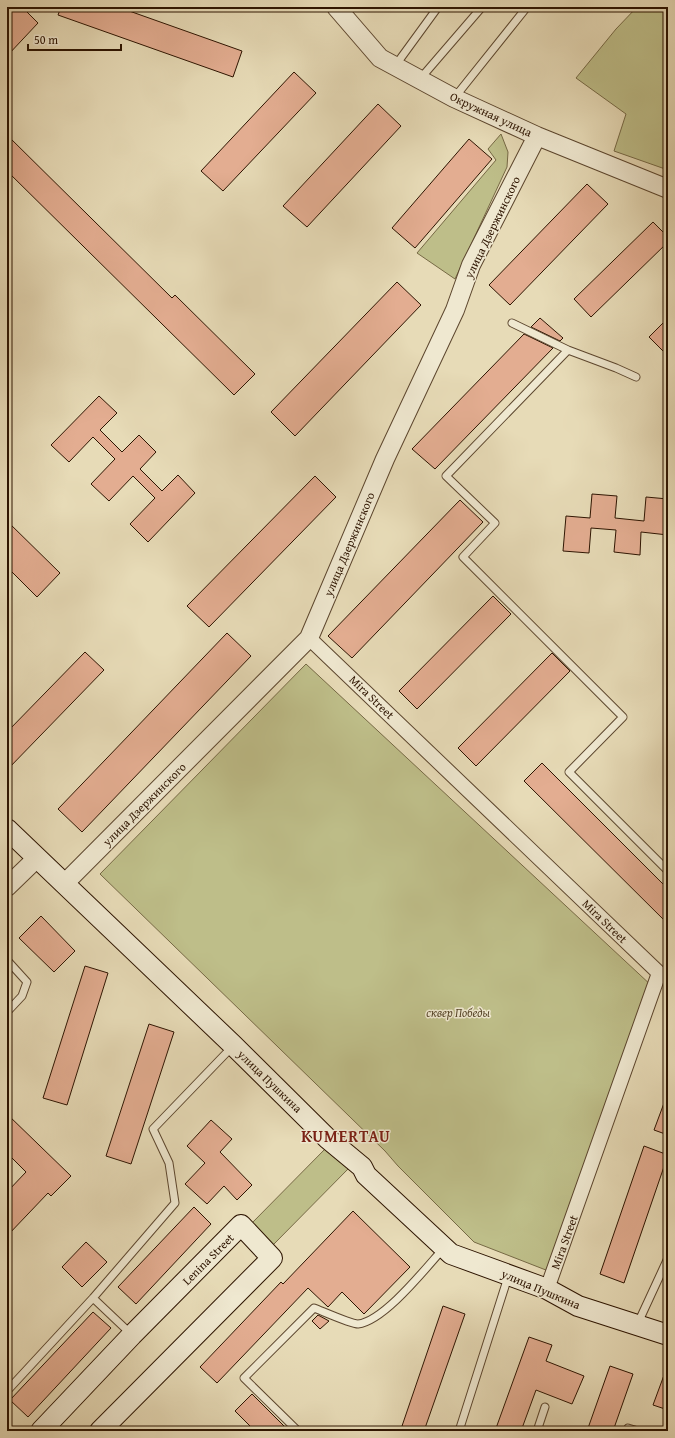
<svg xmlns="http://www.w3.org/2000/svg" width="675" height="1438" font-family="'Gentium Book Plus',serif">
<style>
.green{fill:#bebe89;stroke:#766945}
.building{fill:#e3ad91;stroke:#2d1401}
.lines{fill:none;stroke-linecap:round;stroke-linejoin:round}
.service-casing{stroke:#5c462e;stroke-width:9}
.minor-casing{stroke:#5c462e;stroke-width:16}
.tertiary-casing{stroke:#5c462e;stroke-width:20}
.secondary-casing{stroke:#2d1401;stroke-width:22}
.service{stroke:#efe8d0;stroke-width:7}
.minor{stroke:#efe8d0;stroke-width:14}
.tertiary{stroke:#efe8d0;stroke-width:18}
.secondary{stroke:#efe8d0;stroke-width:20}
.labels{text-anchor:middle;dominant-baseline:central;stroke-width:3;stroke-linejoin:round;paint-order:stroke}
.street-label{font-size:12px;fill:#2d1401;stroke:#efe8d0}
.park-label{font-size:12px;font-style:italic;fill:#58472a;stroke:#efe8d0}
.district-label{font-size:16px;font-weight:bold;letter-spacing:1px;fill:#7a1f14;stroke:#efe8d0}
</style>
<rect width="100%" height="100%" fill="#e7dbb7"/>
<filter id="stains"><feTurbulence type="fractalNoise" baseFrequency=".005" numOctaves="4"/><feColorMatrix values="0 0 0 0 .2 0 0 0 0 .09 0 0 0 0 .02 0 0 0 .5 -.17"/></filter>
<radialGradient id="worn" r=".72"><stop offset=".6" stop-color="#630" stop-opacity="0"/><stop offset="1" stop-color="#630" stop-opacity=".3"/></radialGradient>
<path class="green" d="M 637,7 L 668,7 L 668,170 L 614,151 L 626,114 L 576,78 L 616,29 Z
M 501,134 L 508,152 L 507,167 L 455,279 L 417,253 L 496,160 L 488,149 Z
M 306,664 L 653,987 L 551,1272 L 474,1242 L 398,1166 L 385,1151 L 100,874 Z
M 327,1147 L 349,1168 L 273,1245 L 251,1224 Z"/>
<path class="building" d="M 12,7 L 22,7 L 38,23 L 7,56 L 7,12 Z
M 61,7 L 118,7 L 242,51 L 233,77 L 58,15 Z
M 294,72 L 316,93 L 223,191 L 201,171 Z
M 378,104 L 401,126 L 307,227 L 283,206 Z
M 7,135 L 172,298 L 175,295 L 255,374 L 234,395 L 7,171 Z
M 469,139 L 492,159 L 415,248 L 392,228 Z
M 587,184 L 608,204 L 510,305 L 489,285 Z
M 653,222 L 668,237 L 668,242 L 591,317 L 574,299 Z
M 397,282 L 421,305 L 295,436 L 271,412 Z
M 540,318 L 563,338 L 560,341 L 531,327 Z
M 668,318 L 668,356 L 649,337 Z
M 524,334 L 553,348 L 435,469 L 412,449 Z
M 99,396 L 117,413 L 100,430 L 122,452 L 139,435 L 156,452 L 140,469 L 162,491 L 178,475 L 195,493 L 148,542 L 130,524 L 155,498 L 133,476 L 109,501 L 91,484 L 115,459 L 93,437 L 69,462 L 51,445 Z
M 315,476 L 336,497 L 209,627 L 187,606 Z
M 592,494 L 617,496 L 615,518 L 644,521 L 646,497 L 668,499 L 668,535 L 641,532 L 640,555 L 614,552 L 616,530 L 591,528 L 589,553 L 563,551 L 566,516 L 590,518 Z
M 460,500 L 483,522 L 352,658 L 328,636 Z
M 7,521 L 60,573 L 37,597 L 12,572 L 7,577 Z
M 493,596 L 511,614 L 417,709 L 399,691 Z
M 227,633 L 251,656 L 82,832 L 58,809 Z
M 85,652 L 104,670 L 7,770 L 7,732 Z
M 552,653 L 570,671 L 476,766 L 458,748 Z
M 542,763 L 668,889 L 668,924 L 524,781 Z
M 41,916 L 75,951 L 54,972 L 19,938 Z
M 85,966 L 108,973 L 67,1105 L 43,1098 Z
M 149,1024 L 174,1032 L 131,1164 L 106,1156 Z
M 667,1095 L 668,1095 L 668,1135 L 654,1130 Z
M 7,1114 L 71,1176 L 51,1196 L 48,1193 L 7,1236 L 7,1192 L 26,1172 L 7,1153 Z
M 211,1120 L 232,1139 L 220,1152 L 252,1185 L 237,1200 L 224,1186 L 207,1204 L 185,1184 L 205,1163 L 187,1146 Z
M 644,1146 L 668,1155 L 624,1283 L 600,1274 Z
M 194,1207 L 211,1224 L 136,1304 L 118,1287 Z
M 353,1211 L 410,1267 L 364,1314 L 342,1292 L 328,1307 L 308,1288 L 217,1383 L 200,1367 L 281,1282 L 283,1284 Z
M 86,1242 L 107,1262 L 82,1287 L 62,1267 Z
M 443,1306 L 465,1314 L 424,1431 L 417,1431 L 402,1426 Z
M 93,1312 L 111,1328 L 28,1417 L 10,1400 Z
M 318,1315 L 329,1321 L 320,1329 L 312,1321 Z
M 529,1337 L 552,1345 L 546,1361 L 584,1376 L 572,1404 L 536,1390 L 521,1431 L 495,1431 Z
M 610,1366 L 633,1374 L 613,1431 L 587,1431 Z
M 667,1367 L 668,1367 L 668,1410 L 653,1405 Z
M 252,1394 L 289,1431 L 255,1431 L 235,1411 Z"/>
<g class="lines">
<g class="service-casing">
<path id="service" d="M 395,66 L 438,7
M 420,79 L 482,7
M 455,97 L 527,7
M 512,323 L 568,350 L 616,368 L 636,377
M 568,350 L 446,476 L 495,523 L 463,557 L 623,717 L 569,772 L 668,871
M 7,960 L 27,982 L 22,996 L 7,1012
M 93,1298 L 131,1334
M 638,1323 L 668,1258
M 7,1391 L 93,1298 L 175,1203 L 169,1163 L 153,1129 L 233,1046
M 298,1431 L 244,1378 L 314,1308 C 322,1311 351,1324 358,1324 C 384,1321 425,1269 443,1249
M 459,1431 L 508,1277
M 537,1431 L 545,1407
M 627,1431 L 628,1428 L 638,1431"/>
</g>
<g class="minor-casing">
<path id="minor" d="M 309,638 L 659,973 L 547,1289"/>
</g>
<g class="tertiary-casing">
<path id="tertiary" d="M 336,7 L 380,58 L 454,98 L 537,136 L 668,189
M 64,884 L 309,638 L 385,459 L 455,310 L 471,265 L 537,136
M 7,887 L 37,858"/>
</g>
<g class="secondary-casing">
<path id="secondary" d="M 7,829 L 233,1045 L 327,1138 L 362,1167 L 366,1175 L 451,1254 L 547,1289 L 578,1306 L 668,1335
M 41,1431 L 132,1335 L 241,1225 L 272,1258 L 100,1431"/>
</g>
<use href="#service" class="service"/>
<use href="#minor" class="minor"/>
<use href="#tertiary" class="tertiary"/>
<use href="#secondary" class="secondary"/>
</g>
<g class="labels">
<g class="street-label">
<text transform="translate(491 114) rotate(25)">Окружная улица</text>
<text transform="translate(492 227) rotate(-64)">улица Дзержинского</text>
<text transform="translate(349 544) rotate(-67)">улица Дзержинского</text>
<text transform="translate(372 697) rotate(44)">Mira Street</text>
<text transform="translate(144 804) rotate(-45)">улица Дзержинского</text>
<text transform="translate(605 921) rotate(44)">Mira Street</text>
<text transform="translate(270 1081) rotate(44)">улица Пушкина</text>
<text transform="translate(564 1242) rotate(-70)">Mira Street</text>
<text transform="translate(208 1259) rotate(-45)">Lenina Street</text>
<text transform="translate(541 1289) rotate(23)">улица Пушкина</text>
</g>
<g class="park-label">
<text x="458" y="1012">сквер Победы</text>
</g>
<g class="district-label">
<text x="346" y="1136">KUMERTAU</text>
</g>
</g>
<rect width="675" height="1438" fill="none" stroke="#e7dbb7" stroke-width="24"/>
<rect x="8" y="8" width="659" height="1422" fill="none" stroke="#2d1401" stroke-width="2"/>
<rect x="12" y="12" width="651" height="1414" fill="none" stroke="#2d1401"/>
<path d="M28 44v6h93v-6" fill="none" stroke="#2d1401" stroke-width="2"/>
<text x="34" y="44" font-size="12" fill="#2d1401" stroke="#efe8d0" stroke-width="3" paint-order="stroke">50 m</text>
<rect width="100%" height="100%" filter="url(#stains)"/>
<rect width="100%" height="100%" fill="url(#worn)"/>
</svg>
